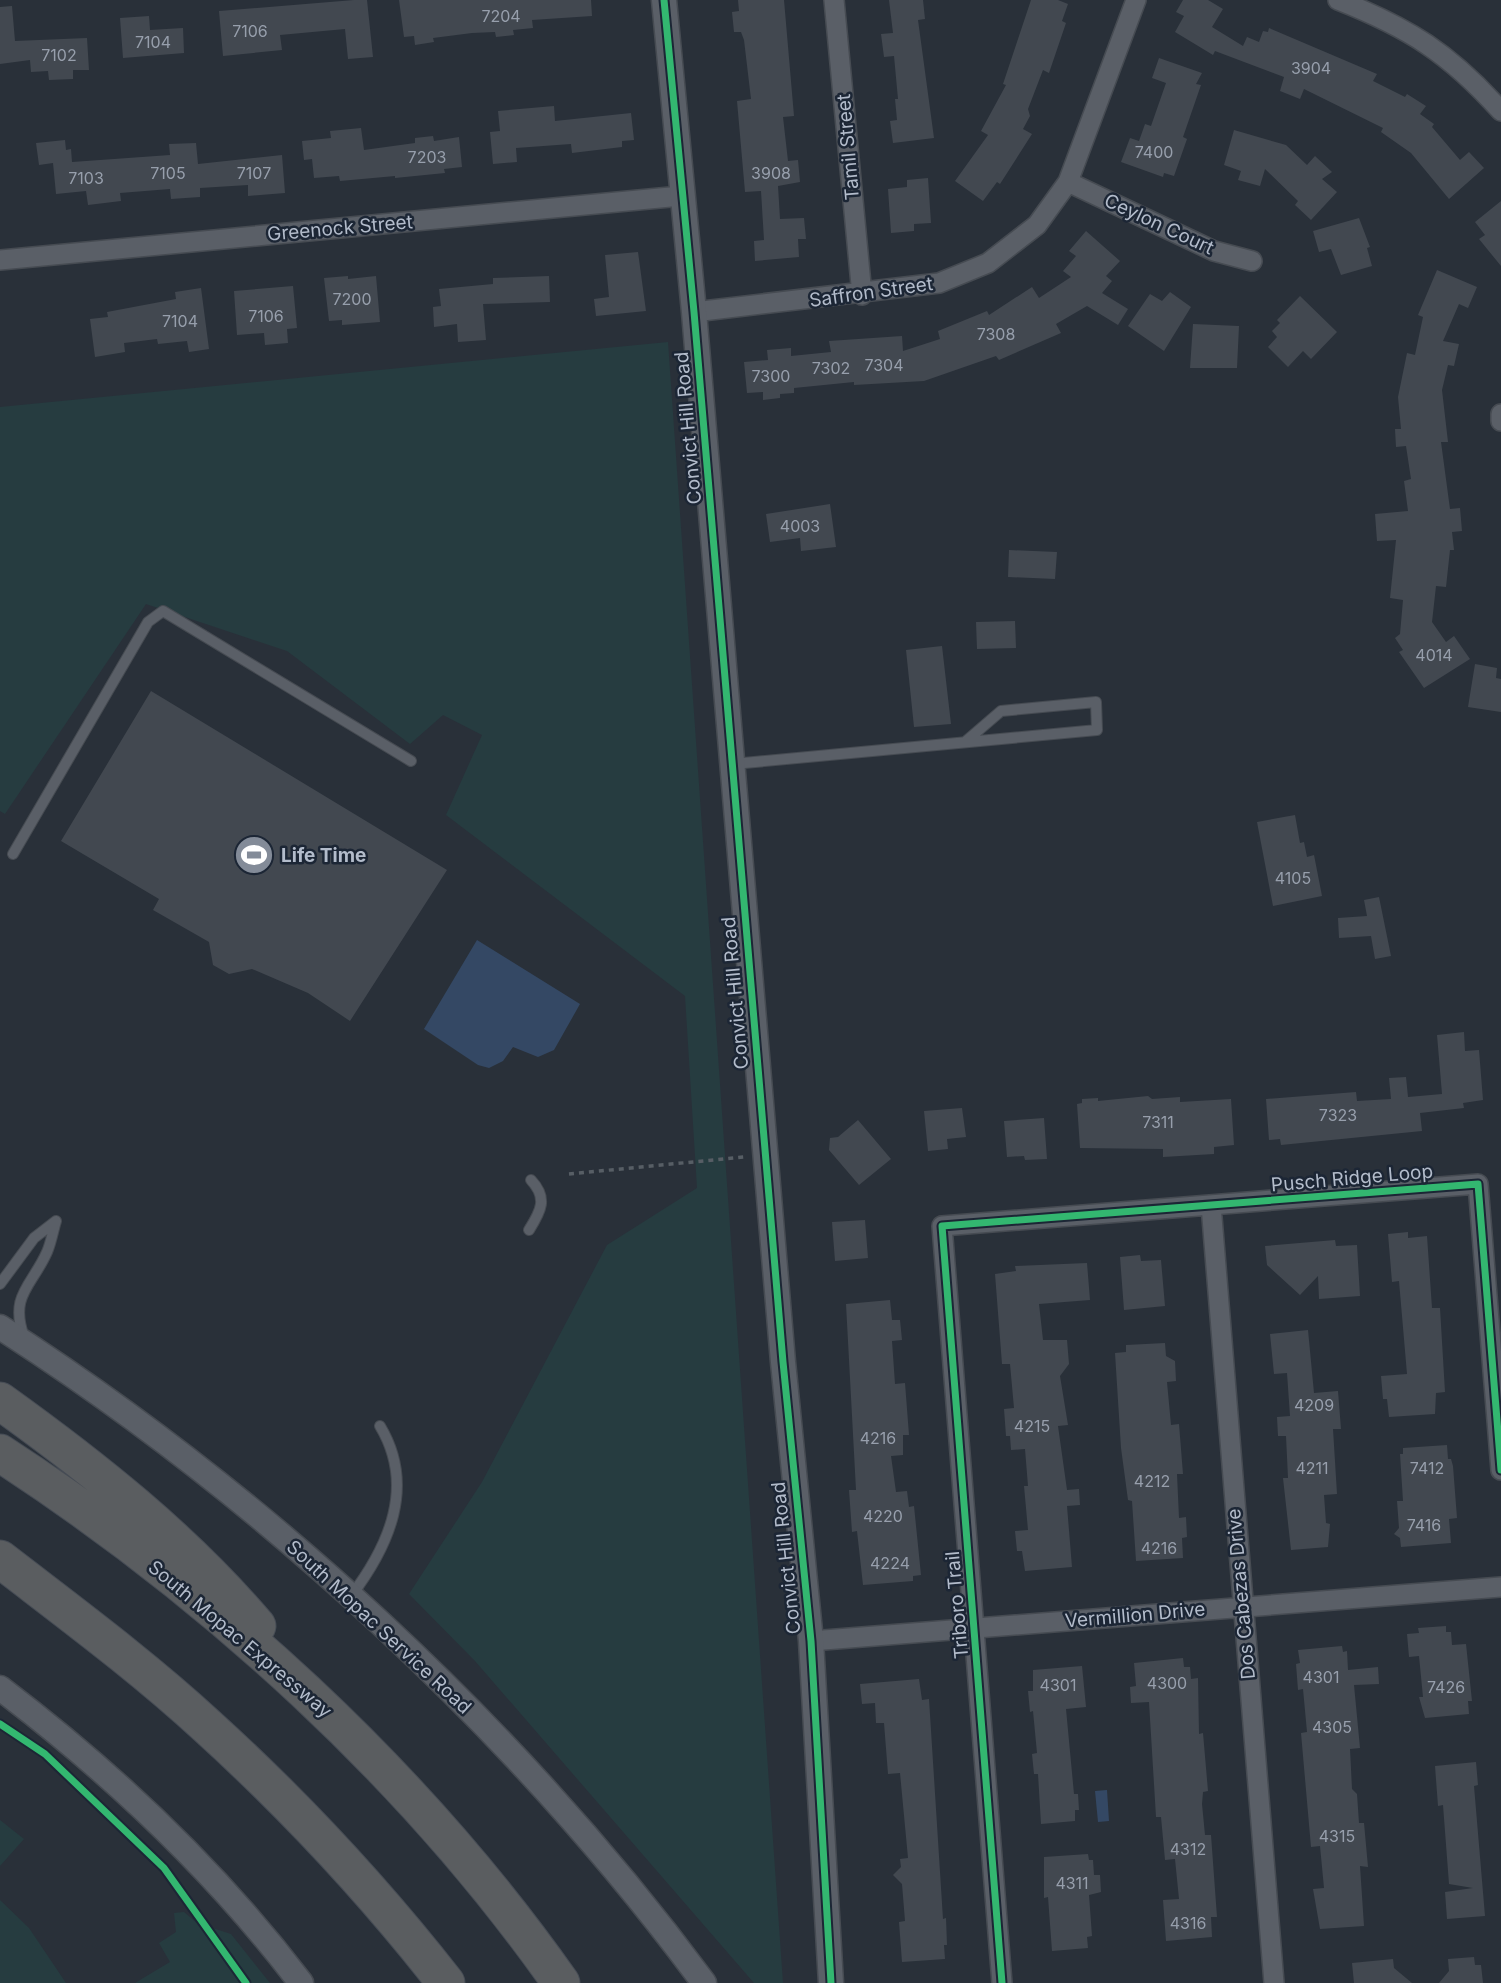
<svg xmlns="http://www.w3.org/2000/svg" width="1501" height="1983" font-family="Inter,sans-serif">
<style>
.green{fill:#263c40}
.water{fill:#344864}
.building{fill:#424850}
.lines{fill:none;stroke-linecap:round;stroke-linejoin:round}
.service-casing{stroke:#464b52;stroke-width:12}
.minor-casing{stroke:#464b52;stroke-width:22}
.tertiary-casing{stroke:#464b52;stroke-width:27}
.motorway-casing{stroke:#464c55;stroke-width:39}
.path{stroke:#575e65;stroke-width:3.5;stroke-dasharray:5 5;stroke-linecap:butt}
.service{stroke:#5a5f67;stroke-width:10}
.minor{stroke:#5a5f67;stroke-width:19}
.tertiary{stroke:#5a5f67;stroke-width:24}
.motorway{stroke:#5a5d60;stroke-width:37}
.cycleway-casing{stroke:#1c2635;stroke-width:11}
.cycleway{stroke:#33b770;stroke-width:7}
.labels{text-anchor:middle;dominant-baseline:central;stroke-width:5;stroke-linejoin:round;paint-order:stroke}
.number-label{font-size:16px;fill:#979fac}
.street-label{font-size:19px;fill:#b3bccb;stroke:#1c2635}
.poi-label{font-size:19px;font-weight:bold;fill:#b3bccb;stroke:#1c2635;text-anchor:start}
</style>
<rect width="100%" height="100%" fill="#293039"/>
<path class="green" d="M 668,342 L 783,1983 L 754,1983 L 475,1661 L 409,1594 L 482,1482 L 607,1245 L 697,1188 L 685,996 L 446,815 L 482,735 L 443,715 L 410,744 L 287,651 L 146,604 L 5,814 L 0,811 L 0,407 Z
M 0,1820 L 24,1839 L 0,1866 Z
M 0,1900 L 29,1928 L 66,1983 L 0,1983 Z
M 184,1912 L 197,1923 L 231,1934 L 270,1983 L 135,1983 L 170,1962 L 159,1943 L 176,1932 L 174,1913 Z"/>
<path class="water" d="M 477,940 L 580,1004 L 554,1050 L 538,1057 L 513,1047 L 503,1061 L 489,1068 L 478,1065 L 424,1029 Z
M 1107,1790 L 1109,1821 L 1098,1822 L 1095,1791 Z"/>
<path class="building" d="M 354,0 L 367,0 L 373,57 L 348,59 L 345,29 L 280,35 L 282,50 L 223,56 L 219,11 Z
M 399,0 L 591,0 L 592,16 L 532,20 L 533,28 L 513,30 L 514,35 L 496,37 L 495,32 L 472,33 L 433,38 L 434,42 L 415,45 L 414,36 L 404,37 Z
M 738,0 L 784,0 L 794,116 L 783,117 L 788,161 L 798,160 L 800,182 L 778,186 L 780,219 L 804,218 L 806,239 L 798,239 L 799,257 L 755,261 L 754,241 L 764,240 L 761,191 L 745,192 L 737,101 L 751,99 L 744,40 L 741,32 L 734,32 L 732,12 L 739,11 Z
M 889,0 L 923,0 L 925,19 L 918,20 L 934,138 L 893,143 L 890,121 L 897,120 L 895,99 L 898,99 L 894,56 L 884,57 L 881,34 L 893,33 Z
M 1031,0 L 1058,0 L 1068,4 L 1062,21 L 1066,23 L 1049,73 L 1043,70 L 1028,109 L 1030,116 L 1023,129 L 1032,134 L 1000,184 L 997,182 L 983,201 L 955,181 L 988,135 L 981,131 L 1006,85 L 1003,84 Z
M 1183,0 L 1208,0 L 1223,9 L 1212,27 L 1243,46 L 1247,37 L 1259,42 L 1263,31 L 1268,32 L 1269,28 L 1377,74 L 1373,81 L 1405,97 L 1407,94 L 1426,106 L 1420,114 L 1434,124 L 1432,127 L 1460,160 L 1469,152 L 1484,168 L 1449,199 L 1411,153 L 1381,132 L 1383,128 L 1304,89 L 1300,99 L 1280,91 L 1284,77 L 1215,51 L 1213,55 L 1175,32 L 1184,16 L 1176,12 Z
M 12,6 L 15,41 L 87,38 L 89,70 L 73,70 L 73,79 L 49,80 L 48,71 L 31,72 L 30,60 L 0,64 L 0,7 Z
M 149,16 L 150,30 L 183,28 L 184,53 L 123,58 L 120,18 Z
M 1159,58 L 1202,73 L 1196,84 L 1201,85 L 1183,137 L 1187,139 L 1174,176 L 1164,173 L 1163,177 L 1121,162 L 1130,138 L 1139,141 L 1145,124 L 1151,126 L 1166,83 L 1152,78 Z
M 554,106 L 555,121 L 631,113 L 634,140 L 622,141 L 622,147 L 572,153 L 571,144 L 516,148 L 517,162 L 493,164 L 490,132 L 500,131 L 498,111 Z
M 361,128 L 364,150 L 415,143 L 415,138 L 433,136 L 434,141 L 459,137 L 462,167 L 444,169 L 445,173 L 395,178 L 395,176 L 340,181 L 339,176 L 314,178 L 312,159 L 304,160 L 302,141 L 331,138 L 330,131 Z
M 1234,130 L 1286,145 L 1307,165 L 1315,156 L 1332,172 L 1322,179 L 1337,192 L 1311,220 L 1295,205 L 1298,201 L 1265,169 L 1260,186 L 1238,180 L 1241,171 L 1224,165 Z
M 65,140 L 66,150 L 71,149 L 72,162 L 170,155 L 169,144 L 196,143 L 198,164 L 282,155 L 285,193 L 248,196 L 248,185 L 200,188 L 200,197 L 171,199 L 170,189 L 120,193 L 121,201 L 88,205 L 86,191 L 56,194 L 53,163 L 39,165 L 36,143 Z
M 928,178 L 931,223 L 914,224 L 914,231 L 891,233 L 888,189 L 907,187 L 907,180 Z
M 1501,201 L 1501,266 L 1479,239 L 1485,235 L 1475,222 Z
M 1359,218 L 1370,247 L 1367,248 L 1372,266 L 1341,275 L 1331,249 L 1319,252 L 1313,231 Z
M 1086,231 L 1120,261 L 1106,276 L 1112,281 L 1102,293 L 1128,309 L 1118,325 L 1087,306 L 1056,324 L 1061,333 L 999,360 L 996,356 L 924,381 L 854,385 L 854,382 L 794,388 L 794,393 L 780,394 L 780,398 L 763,400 L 763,392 L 747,393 L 744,362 L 768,360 L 767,350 L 791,348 L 791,356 L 831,352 L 829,341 L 902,336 L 903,351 L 940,339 L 938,331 L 987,311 L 989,315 L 1032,287 L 1039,298 L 1071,277 L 1063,271 L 1076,256 L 1069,251 Z
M 638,252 L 646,311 L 596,316 L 594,299 L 609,297 L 605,255 Z
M 1437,270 L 1477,287 L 1468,308 L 1459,304 L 1443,341 L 1459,344 L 1454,366 L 1448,365 L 1442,390 L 1448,442 L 1441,442 L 1450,509 L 1460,508 L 1462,531 L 1452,532 L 1454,550 L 1450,550 L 1446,587 L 1436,586 L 1432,622 L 1446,642 L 1454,636 L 1470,659 L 1424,688 L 1399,652 L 1403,650 L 1395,638 L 1400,634 L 1403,600 L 1390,598 L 1396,540 L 1377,541 L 1375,514 L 1408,511 L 1404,481 L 1411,479 L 1406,446 L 1396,447 L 1395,429 L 1401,429 L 1398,397 L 1407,353 L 1415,355 L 1423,317 L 1418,315 Z
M 348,276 L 348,279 L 376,276 L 380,322 L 342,325 L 342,320 L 329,321 L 324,278 Z
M 549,276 L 550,302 L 483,304 L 486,340 L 458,342 L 457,324 L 434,327 L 433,307 L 441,306 L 439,289 L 493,284 L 493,278 Z
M 293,286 L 297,328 L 287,329 L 288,343 L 265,345 L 264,333 L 237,335 L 234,291 Z
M 201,288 L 209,349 L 189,352 L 187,341 L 158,344 L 157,339 L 124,343 L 125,352 L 95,357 L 90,319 L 108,317 L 107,312 L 176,299 L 175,292 Z
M 1170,292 L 1191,307 L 1164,351 L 1128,326 L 1150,294 L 1162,301 Z
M 1300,296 L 1337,332 L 1311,359 L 1303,351 L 1288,367 L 1268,347 L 1277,337 L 1272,331 L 1280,323 L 1277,320 Z
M 1193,324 L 1239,326 L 1237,368 L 1190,368 Z
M 830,504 L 836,547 L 801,551 L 800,538 L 770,542 L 766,514 Z
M 1009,550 L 1057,552 L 1055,579 L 1008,577 Z
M 1015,621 L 1016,648 L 977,649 L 976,622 Z
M 942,646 L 951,724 L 914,727 L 906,650 Z
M 1475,664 L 1497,668 L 1496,678 L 1501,679 L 1501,712 L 1468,707 Z
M 151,691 L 447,870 L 350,1021 L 308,993 L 252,969 L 229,974 L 213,965 L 209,942 L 153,910 L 159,899 L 61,841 Z
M 1295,815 L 1300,843 L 1304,842 L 1307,857 L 1314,855 L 1322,896 L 1273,906 L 1257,822 Z
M 1379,897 L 1391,956 L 1375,959 L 1371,936 L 1339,938 L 1338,918 L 1367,916 L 1364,900 Z
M 1464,1032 L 1465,1051 L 1479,1050 L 1483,1100 L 1463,1103 L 1464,1108 L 1420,1113 L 1422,1131 L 1281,1145 L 1280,1139 L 1269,1140 L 1266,1099 L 1356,1092 L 1357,1101 L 1391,1099 L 1389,1078 L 1406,1077 L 1408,1097 L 1442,1094 L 1437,1035 Z
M 1148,1096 L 1152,1099 L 1180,1097 L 1180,1102 L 1231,1099 L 1234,1145 L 1214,1147 L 1214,1154 L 1163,1157 L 1163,1149 L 1080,1148 L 1077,1104 L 1082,1103 L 1082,1099 L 1098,1098 L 1098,1101 Z
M 962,1108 L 966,1137 L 947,1139 L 948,1149 L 928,1151 L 924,1111 Z
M 1044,1118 L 1047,1159 L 1025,1160 L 1024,1156 L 1007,1157 L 1004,1121 Z
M 858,1120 L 891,1159 L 859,1185 L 829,1150 L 830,1138 L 838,1137 Z
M 865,1220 L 868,1258 L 835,1261 L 832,1222 Z
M 1408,1232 L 1408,1238 L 1427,1236 L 1432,1308 L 1440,1308 L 1445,1392 L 1436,1393 L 1435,1414 L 1389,1417 L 1387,1399 L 1383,1399 L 1381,1376 L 1407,1374 L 1399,1281 L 1392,1282 L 1388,1234 Z
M 1335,1240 L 1336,1246 L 1357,1245 L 1360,1296 L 1319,1299 L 1318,1276 L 1300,1295 L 1267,1265 L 1265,1246 Z
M 1140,1255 L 1141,1261 L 1161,1260 L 1165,1306 L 1124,1310 L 1120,1257 Z
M 1087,1263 L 1090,1300 L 1039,1304 L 1043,1340 L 1067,1340 L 1069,1364 L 1060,1376 L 1068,1425 L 1058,1426 L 1067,1490 L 1079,1489 L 1080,1505 L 1067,1506 L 1072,1567 L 1025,1571 L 1022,1551 L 1017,1551 L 1015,1531 L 1028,1530 L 1024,1486 L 1028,1486 L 1025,1449 L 1011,1450 L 1010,1436 L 1006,1436 L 1004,1409 L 1014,1408 L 1010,1364 L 1002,1364 L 995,1274 L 1016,1271 L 1015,1266 Z
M 890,1300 L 892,1320 L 900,1320 L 902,1340 L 892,1341 L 895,1384 L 905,1383 L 909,1435 L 903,1435 L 903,1455 L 891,1456 L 896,1492 L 907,1491 L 909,1507 L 914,1506 L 921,1575 L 913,1576 L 913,1581 L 863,1585 L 857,1531 L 852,1532 L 849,1490 L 856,1490 L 846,1304 Z
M 1308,1330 L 1314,1393 L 1338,1391 L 1341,1429 L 1333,1429 L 1337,1494 L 1324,1495 L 1326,1523 L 1330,1524 L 1328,1547 L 1291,1550 L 1283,1478 L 1288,1478 L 1286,1436 L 1278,1436 L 1277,1417 L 1290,1416 L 1287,1373 L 1274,1374 L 1270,1334 Z
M 1165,1343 L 1166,1356 L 1175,1361 L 1176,1381 L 1167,1382 L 1171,1425 L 1179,1424 L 1183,1474 L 1177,1474 L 1179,1518 L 1186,1517 L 1187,1537 L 1182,1538 L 1183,1558 L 1136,1561 L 1132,1501 L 1128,1500 L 1121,1448 L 1115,1353 L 1126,1352 L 1126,1345 Z
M 1447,1445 L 1448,1459 L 1451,1459 L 1453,1466 L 1457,1518 L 1449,1519 L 1451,1543 L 1401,1547 L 1400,1538 L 1394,1534 L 1399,1528 L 1397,1501 L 1403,1501 L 1400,1454 L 1403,1454 L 1403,1448 Z
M 1446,1626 L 1446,1632 L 1451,1632 L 1452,1645 L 1466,1644 L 1472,1701 L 1468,1701 L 1469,1714 L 1425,1718 L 1419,1697 L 1423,1697 L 1419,1656 L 1409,1657 L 1407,1634 L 1419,1633 L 1418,1628 Z
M 1342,1646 L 1343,1652 L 1347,1651 L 1348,1670 L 1378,1667 L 1379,1684 L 1354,1685 L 1360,1748 L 1350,1749 L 1352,1789 L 1357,1794 L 1359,1823 L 1364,1823 L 1368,1867 L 1360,1866 L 1364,1926 L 1320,1929 L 1313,1889 L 1324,1888 L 1320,1846 L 1311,1847 L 1301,1733 L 1307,1732 L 1303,1689 L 1298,1690 L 1296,1664 L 1300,1663 L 1298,1650 Z
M 1183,1658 L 1184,1667 L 1190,1667 L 1191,1679 L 1198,1678 L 1199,1734 L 1203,1733 L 1208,1791 L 1203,1792 L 1202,1804 L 1205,1835 L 1211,1835 L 1217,1917 L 1211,1917 L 1212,1937 L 1166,1941 L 1163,1900 L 1179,1899 L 1175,1859 L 1165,1860 L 1161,1817 L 1156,1817 L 1149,1702 L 1131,1703 L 1130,1687 L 1136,1686 L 1134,1663 Z
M 1082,1666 L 1086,1707 L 1066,1709 L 1074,1794 L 1078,1794 L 1079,1810 L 1075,1810 L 1075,1821 L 1041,1824 L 1038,1774 L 1034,1774 L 1032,1754 L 1037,1753 L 1033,1711 L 1030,1712 L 1028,1691 L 1033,1691 L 1033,1670 Z
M 919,1679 L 922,1700 L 929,1699 L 943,1919 L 946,1918 L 947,1945 L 944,1945 L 945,1959 L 902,1962 L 899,1922 L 905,1921 L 902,1884 L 893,1875 L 901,1867 L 900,1859 L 908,1858 L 900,1773 L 888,1774 L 884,1723 L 876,1723 L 875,1703 L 862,1704 L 860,1684 Z
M 1476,1762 L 1478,1785 L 1474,1786 L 1485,1916 L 1447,1919 L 1445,1892 L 1473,1888 L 1449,1884 L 1443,1805 L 1438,1806 L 1435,1766 Z
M 1088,1854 L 1089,1860 L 1093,1860 L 1094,1875 L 1100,1875 L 1101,1892 L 1089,1895 L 1092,1936 L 1087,1937 L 1088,1948 L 1052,1951 L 1048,1897 L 1044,1898 L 1044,1857 Z
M 1474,1957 L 1475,1965 L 1481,1965 L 1483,1983 L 1439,1983 L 1449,1971 L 1448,1959 Z
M 1393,1959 L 1394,1968 L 1412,1983 L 1354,1983 L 1352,1963 Z"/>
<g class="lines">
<g class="service-casing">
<path id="service" d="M 733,764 L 1097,730 L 1096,702 L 1001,711 L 965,742
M 13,854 L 148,622 L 163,611 L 411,761
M 529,1230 C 541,1211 548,1198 531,1180
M 0,1284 L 34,1238 L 56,1221 C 53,1231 51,1243 47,1252 C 32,1286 9,1295 24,1337
M 351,1596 C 389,1546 416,1486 380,1426"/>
</g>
<g class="minor-casing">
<path id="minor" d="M 834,0 L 862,295
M 1338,0 C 1409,28 1449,53 1501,111
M 1068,182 L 1214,251 L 1252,261
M 0,260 L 681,196
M 694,312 L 939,283 L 988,263 L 1037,225 L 1068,182 L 1136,0
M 1501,414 L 1501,421
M 1211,1205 L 1274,1983
M 811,1641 L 1501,1587
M 1002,1983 L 942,1226 L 1478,1184 L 1501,1470"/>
</g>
<g class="tertiary-casing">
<path id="tertiary" d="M 664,0 L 694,312 L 783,1362 L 811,1641 L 831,1983
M 0,1327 C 265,1497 517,1730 704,1983
M 0,1688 C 112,1773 216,1871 301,1983"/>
</g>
<g class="motorway-casing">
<path id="motorway" d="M 0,1401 C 92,1467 183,1539 257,1626
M 0,1453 C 214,1592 414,1774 561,1983
M 0,1559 C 70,1613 142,1666 207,1726 C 294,1805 374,1891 446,1983"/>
</g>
<path class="path" d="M 569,1174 L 744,1157"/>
<use href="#service" class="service"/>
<use href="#minor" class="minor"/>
<use href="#tertiary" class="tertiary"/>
<use href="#motorway" class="motorway"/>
<g class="cycleway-casing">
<path id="cycleway" d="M 664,0 L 694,312 L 783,1362 L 811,1641 L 831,1983
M 0,1724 L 45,1754 L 164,1868 L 246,1983
M 1002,1983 L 942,1226 L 1478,1184 L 1501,1470"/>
</g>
<use href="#cycleway" class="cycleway"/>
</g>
<defs>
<g id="stadium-disc" transform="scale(2.0125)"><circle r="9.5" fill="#838b98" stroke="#1c2635"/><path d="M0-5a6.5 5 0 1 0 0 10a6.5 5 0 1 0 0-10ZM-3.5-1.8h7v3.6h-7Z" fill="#fff"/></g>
</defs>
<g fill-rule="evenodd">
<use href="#stadium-disc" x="254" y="855"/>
</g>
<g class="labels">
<g class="number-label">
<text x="501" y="16">7204</text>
<text x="250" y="31">7106</text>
<text x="153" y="42">7104</text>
<text x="59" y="55">7102</text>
<text x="1311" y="68">3904</text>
<text x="1154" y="152">7400</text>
<text x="427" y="157">7203</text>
<text x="168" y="173">7105</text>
<text x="254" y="173">7107</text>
<text x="771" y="173">3908</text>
<text x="86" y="178">7103</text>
<text x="352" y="299">7200</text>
<text x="266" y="316">7106</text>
<text x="180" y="321">7104</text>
<text x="996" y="334">7308</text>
<text x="884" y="365">7304</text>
<text x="831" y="368">7302</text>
<text x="771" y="376">7300</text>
<text x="800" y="526">4003</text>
<text x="1434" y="655">4014</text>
<text x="1293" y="878">4105</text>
<text x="1338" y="1115">7323</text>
<text x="1158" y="1122">7311</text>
<text x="1314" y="1405">4209</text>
<text x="1032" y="1426">4215</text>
<text x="878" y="1438">4216</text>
<text x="1312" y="1468">4211</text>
<text x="1427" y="1468">7412</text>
<text x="1152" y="1481">4212</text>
<text x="883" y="1516">4220</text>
<text x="1424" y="1525">7416</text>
<text x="1159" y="1548">4216</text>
<text x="890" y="1563">4224</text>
<text x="1321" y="1677">4301</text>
<text x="1167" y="1683">4300</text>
<text x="1058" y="1685">4301</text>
<text x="1446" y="1687">7426</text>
<text x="1332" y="1727">4305</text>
<text x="1337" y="1836">4315</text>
<text x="1188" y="1849">4312</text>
<text x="1072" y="1883">4311</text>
<text x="1188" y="1923">4316</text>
</g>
<g class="street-label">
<text transform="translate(848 147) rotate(-95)">Tamil Street</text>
<text transform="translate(1159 224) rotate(25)">Ceylon Court</text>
<text transform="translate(340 228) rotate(-5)">Greenock Street</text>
<text transform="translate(871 292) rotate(-8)">Saffron Street</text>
<text transform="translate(688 428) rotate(-95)">Convict Hill Road</text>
<text transform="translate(735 993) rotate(-95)">Convict Hill Road</text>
<text transform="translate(1352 1178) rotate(-5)">Pusch Ridge Loop</text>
<text transform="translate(786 1558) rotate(-96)">Convict Hill Road</text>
<text transform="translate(1241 1594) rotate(-95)">Dos Cabezas Drive</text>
<text transform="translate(957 1605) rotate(-95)">Triboro Trail</text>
<text transform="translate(1135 1615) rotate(-5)">Vermillion Drive</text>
<text transform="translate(379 1627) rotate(43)">South Mopac Service Road</text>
<text transform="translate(240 1639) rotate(40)">South Mopac Expressway</text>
</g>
<g class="poi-label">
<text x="281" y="855">Life Time</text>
</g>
</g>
</svg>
